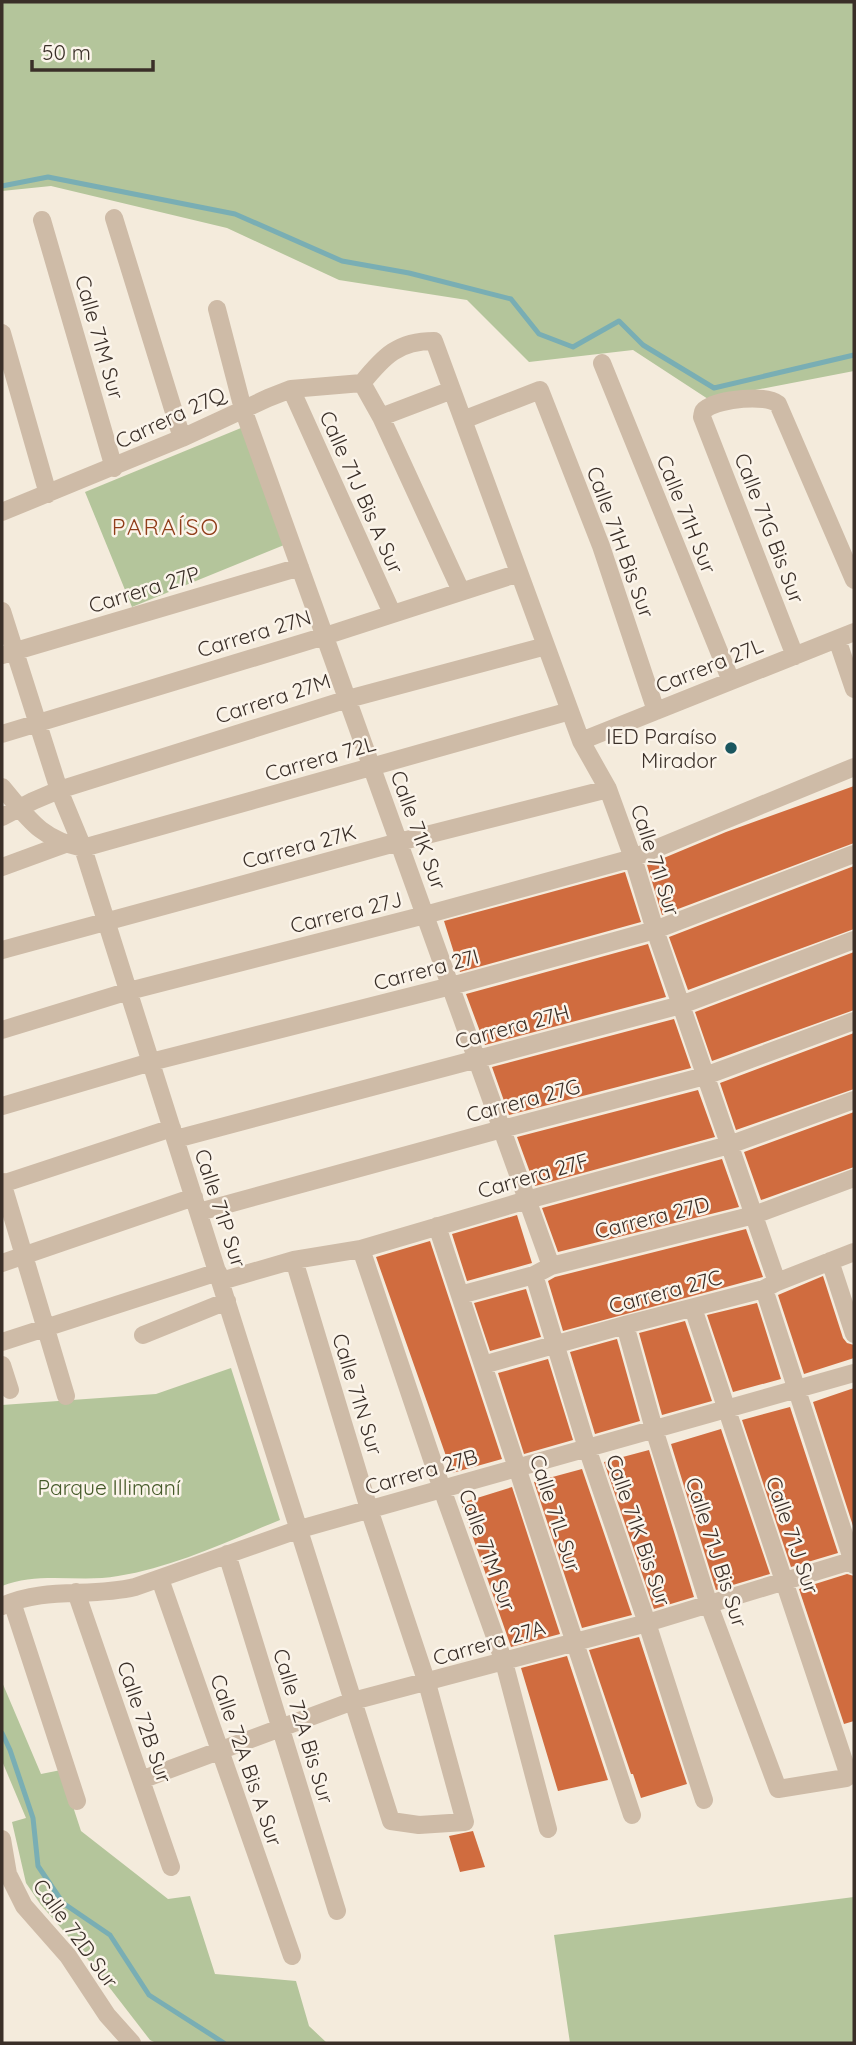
<svg xmlns="http://www.w3.org/2000/svg" width="856" height="2045" font-family="Quicksand,sans-serif">
<style>
.green{fill:#b4c59b}
.lines{fill:none;stroke-linecap:round;stroke-linejoin:round}
.stream{stroke:#79aeb4;stroke-width:5}
.building{fill:#d06c3f}
.minor{stroke:#cebba7;stroke-width:18}
.poi-dot{fill:#1a565f;stroke:#fbf4ea;stroke-width:2.5}
.labels{text-anchor:middle;dominant-baseline:central;stroke-width:5;stroke-linejoin:round;paint-order:stroke}
.street-label{font-size:21px;fill:#3a2f28;stroke:#fbf4ea}
.poi-label{font-size:21px;fill:#3a2f28;stroke:#fbf4ea;text-anchor:end}
.park-label{font-size:21px;fill:#455a29;stroke:#fbf4ea}
.neighbourhood-label{font-size:23px;letter-spacing:2px;fill:#903e1a;stroke:#fbf4ea}
</style>
<rect width="100%" height="100%" fill="#f4ebdc"/>
<path class="green" d="M 2,2 L 854,2 L 854,371 L 708,399 L 633,350 L 529,362 L 467,300 L 339,280 L 227,228 L 51,186 L 2,191 Z
M 241,428 L 289,543 L 132,607 L 85,492 Z
M 231,1368 L 280,1520 C 228,1541 174,1567 118,1576 C 80,1583 39,1571 2,1586 L 2,1405 L 156,1394 Z
M 2,1682 L 41,1774 L 61,1770 L 81,1831 L 168,1899 L 190,1896 L 215,1974 L 296,1981 L 309,2026 L 327,2043 L 156,2043 L 150,2040 L 82,1952 L 41,1905 L 26,1883 L 12,1822 L 26,1818 L 2,1761 Z
M 854,1897 L 854,2043 L 570,2043 L 554,1935 Z"/>
<g class="lines">
<path class="stream" d="M 2,186 L 48,177 L 235,214 L 342,261 L 409,273 L 511,299 L 539,334 L 573,347 L 619,321 L 643,345 L 714,388 L 854,355
M 2,1733 L 10,1750 L 33,1818 L 38,1866 L 63,1903 L 110,1935 L 149,1995 L 224,2043"/>
</g>
<path class="building" d="M 854,786 L 854,843 L 662,915 L 647,865 L 726,832 Z
M 854,866 L 854,929 L 688,990 L 669,937 Z
M 625,872 L 641,922 L 460,972 L 444,921 Z
M 648,944 L 666,997 L 485,1045 L 466,994 Z
M 854,952 L 854,1010 L 712,1061 L 695,1012 Z
M 674,1019 L 691,1068 L 509,1115 L 492,1067 Z
M 854,1033 L 854,1089 L 736,1130 L 720,1083 Z
M 698,1090 L 715,1137 L 535,1186 L 517,1137 Z
M 854,1112 L 854,1167 L 761,1200 L 744,1152 Z
M 722,1159 L 739,1207 L 558,1252 L 542,1208 Z
M 517,1215 L 532,1263 L 467,1281 L 452,1234 Z
M 746,1229 L 763,1277 L 563,1331 L 548,1281 L 555,1277 Z
M 430,1241 L 502,1459 L 452,1473 L 376,1257 Z
M 823,1276 L 843,1338 L 847,1343 L 854,1345 L 854,1358 L 804,1374 L 778,1295 Z
M 526,1289 L 541,1337 L 490,1351 L 474,1303 Z
M 757,1303 L 781,1379 L 733,1392 L 707,1315 Z
M 685,1321 L 712,1401 L 662,1415 L 639,1333 Z
M 617,1339 L 640,1421 L 595,1434 L 570,1352 Z
M 548,1359 L 573,1440 L 524,1454 L 498,1373 Z
M 854,1388 L 854,1529 L 813,1402 Z
M 790,1407 L 838,1553 L 791,1567 L 742,1420 Z
M 721,1429 L 770,1574 L 716,1590 L 671,1444 Z
M 649,1450 L 694,1597 L 654,1609 L 604,1462 Z
M 582,1469 L 632,1615 L 582,1628 L 534,1482 Z
M 512,1487 L 560,1634 L 511,1647 L 461,1503 Z
M 847,1574 L 854,1576 L 854,1721 L 844,1724 L 799,1589 Z
M 639,1637 L 687,1784 L 641,1798 L 633,1774 L 631,1774 L 589,1650 Z
M 567,1656 L 608,1780 L 558,1791 L 521,1668 Z
M 473,1831 L 485,1867 L 460,1872 L 449,1836 Z"/>
<g class="lines">
<path class="minor" d="M 114,218 L 182,438
M 42,220 L 114,468
M 217,309 L 243,409 L 551,1266
M 2,333 L 48,494
M 602,363 L 731,681
M 362,383 C 384,356 398,341 434,341 L 581,741 L 608,789 L 633,858 L 655,930 L 777,1282
M 362,383 L 381,417 L 461,591
M 291,389 L 392,613
M 381,417 L 452,390
M 463,420 L 540,390 L 601,546 L 656,711
M 2,512 L 182,438 L 268,398 L 291,389 L 362,383
M 2,611 L 59,790 L 83,848 L 391,1821 L 419,1825 L 465,1822 L 427,1683 L 369,1509 L 294,1260
M 837,639 L 854,689
M 2,655 L 300,567
M 795,656 L 702,417 C 703,412 702,411 707,408 C 720,399 766,394 778,404 L 854,580
M 2,734 L 325,636 L 519,573
M 581,741 L 854,632
M 2,787 C 28,818 40,839 83,848 L 570,711
M 2,817 L 33,801 L 59,790 L 348,699 L 546,646
M 2,867 L 65,844
M 2,950 L 399,842 L 608,789
M 2,1030 L 129,991 L 425,915 L 633,858 L 854,767
M 2,1106 L 151,1062 L 451,986 L 655,930 L 854,854
M 176,1139 L 681,1005 L 854,940
M 2,1182 L 66,1396
M 2,1184 L 172,1128
M 199,1212 L 502,1129 L 705,1076 L 854,1021
M 437,1226 L 632,1815
M 361,1249 L 442,1489 L 504,1662 L 548,1829
M 830,1261 L 854,1334
M 2,1263 L 194,1197
M 534,1275 L 587,1448 L 647,1623 L 704,1800
M 221,1281 L 294,1260 L 361,1249 L 527,1200 L 729,1145 L 854,1100
M 764,1289 L 854,1565
M 460,1295 L 534,1275 L 551,1266 L 754,1215 L 854,1178
M 625,1325 L 654,1429 L 709,1605 L 778,1789 L 846,1778 L 849,1776 L 693,1308
M 143,1335 L 227,1301
M 2,1342 L 218,1272
M 2,1365 L 10,1390
M 483,1365 L 625,1325 L 764,1289 L 777,1282 L 854,1252
M 227,1554 L 337,1911
M 160,1579 L 292,1956
M 76,1592 L 171,1867
M 12,1602 L 77,1801
M 2,1606 C 46,1586 90,1598 135,1587 L 300,1529 L 854,1373
M 141,1780 L 353,1701 L 647,1623 L 854,1560
M 2,1839 L 8,1874 L 24,1906 L 68,1956 L 107,2015 L 132,2043"/>
</g>
<circle class="poi-dot" cx="731" cy="748" r="7"/>
<g class="labels">
<g class="street-label">
<text transform="translate(100 337) rotate(74)">Calle 71M Sur</text>
<text transform="translate(170 417) rotate(-25)">Carrera 27Q</text>
<text transform="translate(362 492) rotate(66)">Calle 71J Bis A Sur</text>
<text transform="translate(687 514) rotate(68)">Calle 71H Sur</text>
<text transform="translate(770 528) rotate(69)">Calle 71G Bis Sur</text>
<text transform="translate(621 542) rotate(70)">Calle 71H Bis Sur</text>
<text transform="translate(144 589) rotate(-17)">Carrera 27P</text>
<text transform="translate(254 633) rotate(-17)">Carrera 27N</text>
<text transform="translate(709 665) rotate(-22)">Carrera 27L</text>
<text transform="translate(273 698) rotate(-18)">Carrera 27M</text>
<text transform="translate(320 758) rotate(-16)">Carrera 72L</text>
<text transform="translate(419 830) rotate(70)">Calle 71K Sur</text>
<text transform="translate(299 846) rotate(-15)">Carrera 27K</text>
<text transform="translate(656 860) rotate(72)">Calle 71I Sur</text>
<text transform="translate(346 912) rotate(-14)">Carrera 27J</text>
<text transform="translate(426 969) rotate(-15)">Carrera 27I</text>
<text transform="translate(512 1026) rotate(-15)">Carrera 27H</text>
<text transform="translate(523 1100) rotate(-15)">Carrera 27G</text>
<text transform="translate(533 1175) rotate(-16)">Carrera 27F</text>
<text transform="translate(221 1208) rotate(72)">Calle 71P Sur</text>
<text transform="translate(652 1217) rotate(-14)">Carrera 27D</text>
<text transform="translate(665 1291) rotate(-15)">Carrera 27C</text>
<text transform="translate(358 1394) rotate(73)">Calle 71N Sur</text>
<text transform="translate(421 1471) rotate(-16)">Carrera 27B</text>
<text transform="translate(556 1513) rotate(72)">Calle 71L Sur</text>
<text transform="translate(639 1530) rotate(71)">Calle 71K Bis Sur</text>
<text transform="translate(793 1535) rotate(71)">Calle 71J Sur</text>
<text transform="translate(488 1550) rotate(70)">Calle 71M Sur</text>
<text transform="translate(717 1552) rotate(72)">Calle 71J Bis Sur</text>
<text transform="translate(489 1642) rotate(-16)">Carrera 27A</text>
<text transform="translate(145 1722) rotate(71)">Calle 72B Sur</text>
<text transform="translate(304 1726) rotate(73)">Calle 72A Bis Sur</text>
<text transform="translate(247 1760) rotate(71)">Calle 72A Bis A Sur</text>
<text transform="translate(76 1933) rotate(54)">Calle 72D Sur</text>
</g>
<g class="poi-label">
<text x="717" y="736">IED Paraíso<tspan x="717" dy="24">Mirador</tspan></text>
</g>
<g class="park-label">
<text x="109" y="1487">Parque Illimaní</text>
</g>
<g class="neighbourhood-label">
<text x="166" y="526">PARAÍSO</text>
</g>
</g>
<rect width="856" height="2045" fill="none" stroke="#3a2f28" stroke-width="7"/>
<path d="M32 60v10h121v-10" fill="none" stroke="#3a2f28" stroke-width="3.5"/>
<text x="42" y="60" font-size="21" fill="#3a2f28" stroke="#fbf4ea" stroke-width="5" paint-order="stroke">50 m</text>
</svg>
